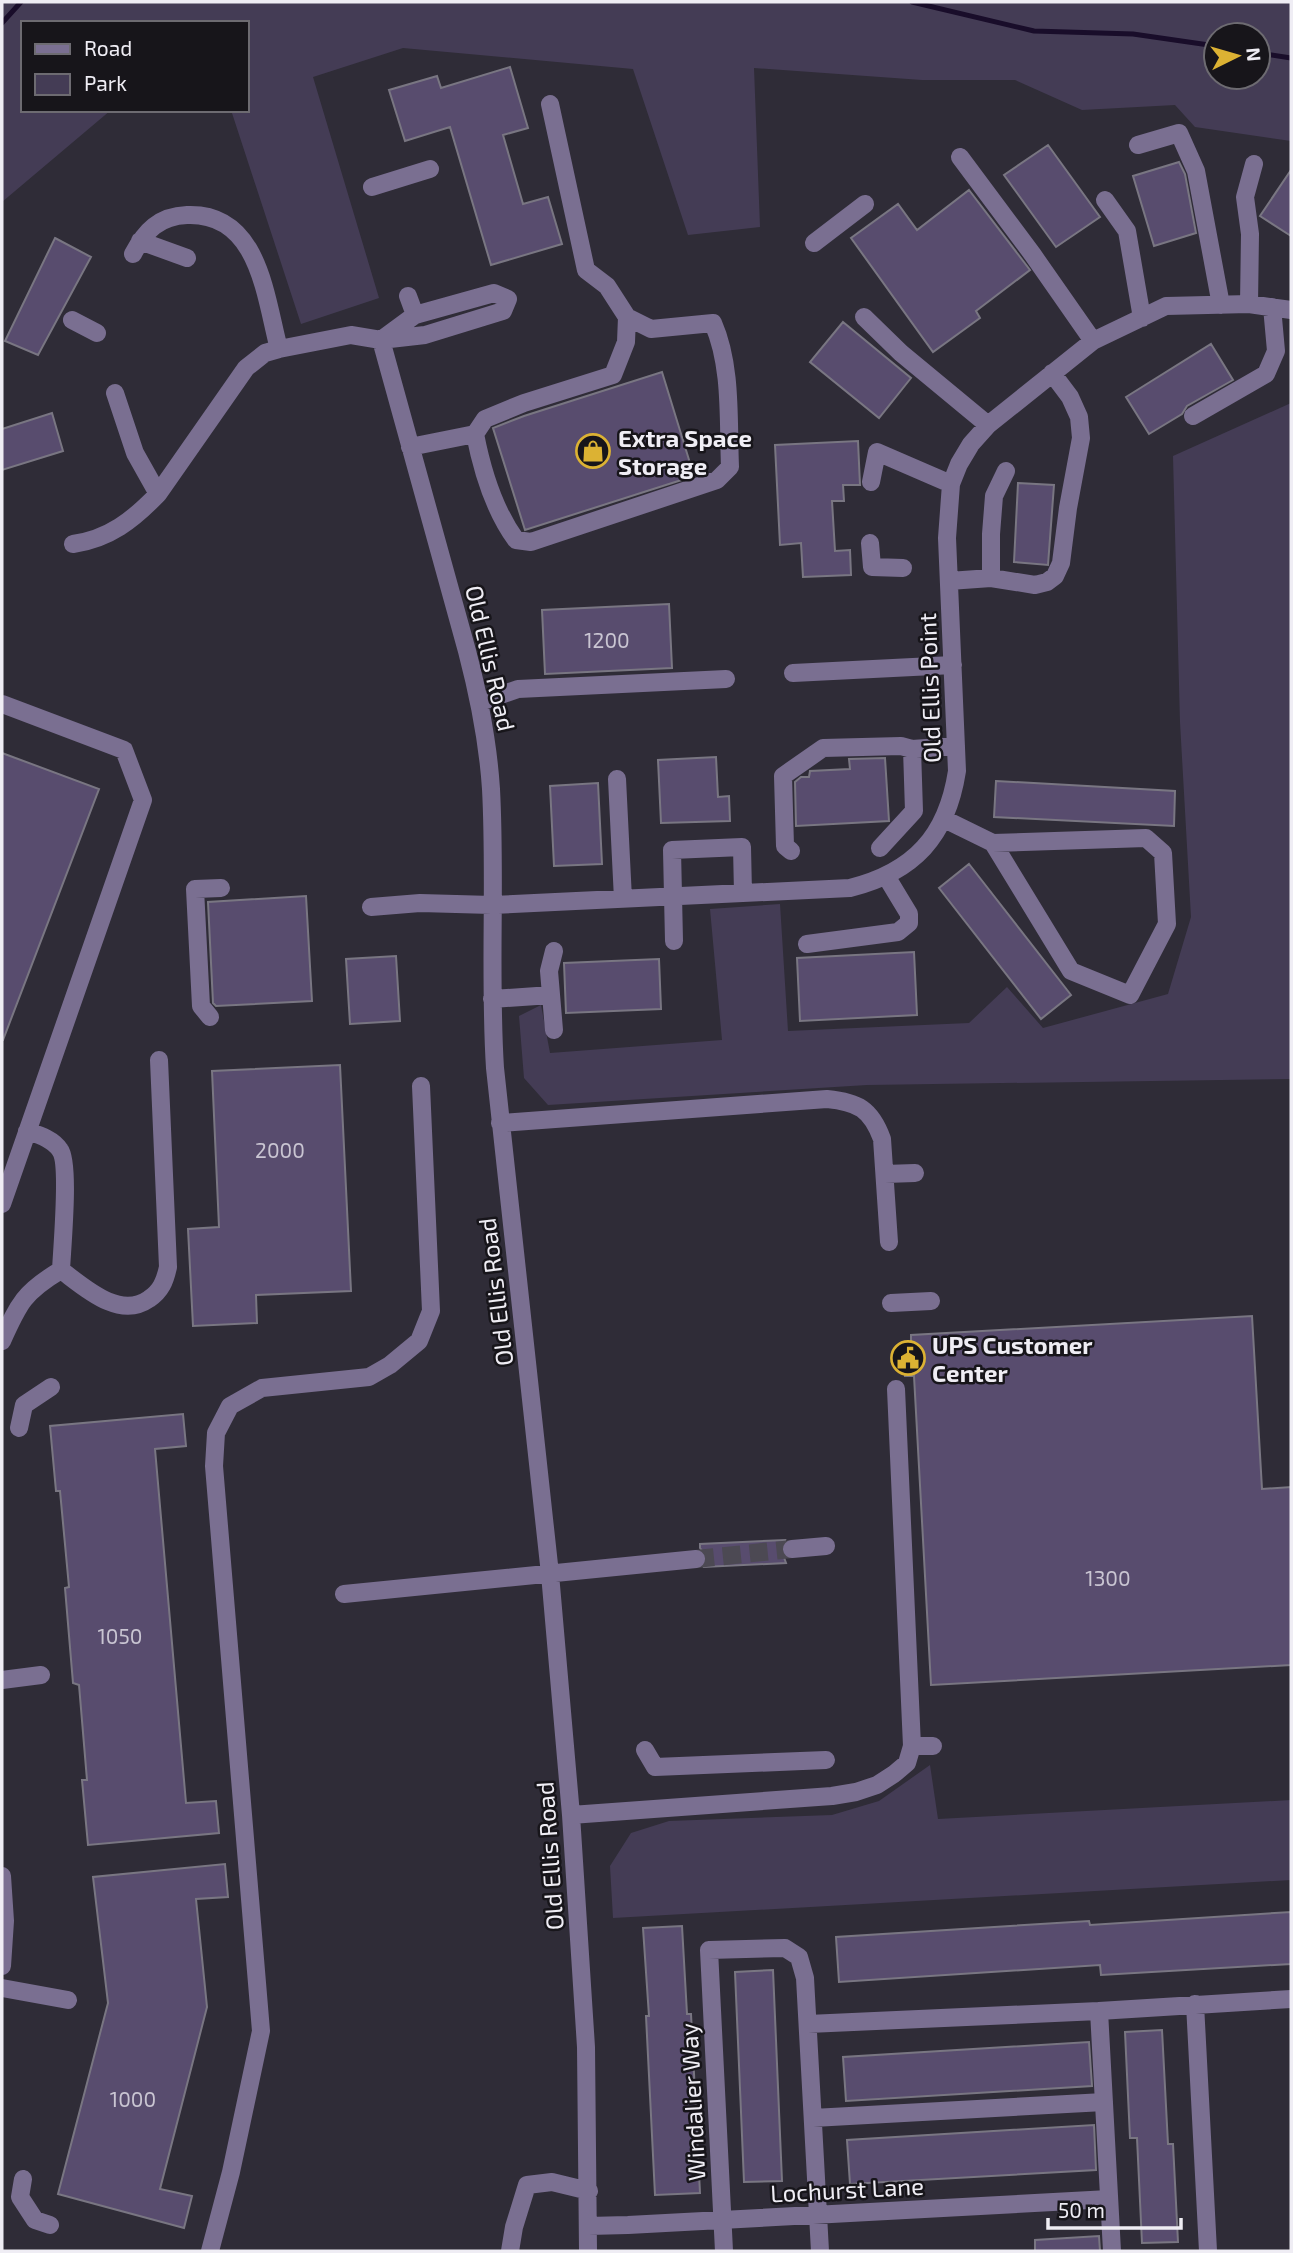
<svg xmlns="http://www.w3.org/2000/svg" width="1293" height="2253" font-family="'Exo 2',sans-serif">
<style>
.green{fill:#443c55;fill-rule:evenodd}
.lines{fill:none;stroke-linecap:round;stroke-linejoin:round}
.stream{stroke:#190d2a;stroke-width:5}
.building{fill:#584c6e;stroke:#797682;stroke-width:2}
.minor-tunnel{stroke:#4c4953;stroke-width:18;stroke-dasharray:18 9;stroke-linecap:butt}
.minor{stroke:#7a6f91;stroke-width:18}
.labels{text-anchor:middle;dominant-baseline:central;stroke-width:5;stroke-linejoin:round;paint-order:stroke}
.number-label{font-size:21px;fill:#c9c5d2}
.poi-label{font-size:24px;font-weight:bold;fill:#efedf4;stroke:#17151a;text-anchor:start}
.street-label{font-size:24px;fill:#efedf4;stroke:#17151a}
</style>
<rect width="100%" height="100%" fill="#2f2c37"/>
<path class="green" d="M 2,2 L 1291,2 L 1291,141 L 1195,127 L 1175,105 L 1082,110 L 1015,80 L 922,80 L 754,68 L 760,227 L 688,235 L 633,69 L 403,48 L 313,77 L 379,298 L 301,324 L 231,110 L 247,110 L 247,23 L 23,23 L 23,110 L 111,110 L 2,202 ZM 1216,35 L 1258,35 L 1258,77 L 1216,77 Z
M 1291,403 L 1291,1079 L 867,1085 L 548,1105 L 524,1078 L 519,1016 L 541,1005 L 550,1053 L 722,1040 L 710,909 L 780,904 L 788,1031 L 969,1023 L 1007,987 L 1043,1028 L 1168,994 L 1191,917 L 1180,722 L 1173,456 Z
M 930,1765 L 938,1819 L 1291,1800 L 1291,1880 L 613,1918 L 610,1866 L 631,1833 L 669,1821 L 832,1815 L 879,1801 Z"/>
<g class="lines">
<path class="stream" d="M 912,2 L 1034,31 L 1133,34 L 1216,46
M 2,23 L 21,2
M 1258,53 L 1291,58"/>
</g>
<path class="building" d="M 510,67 L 528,128 L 503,135 L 523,204 L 548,197 L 562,244 L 491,265 L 450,127 L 405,141 L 389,90 L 437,76 L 441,88 Z
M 1048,145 L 1100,217 L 1056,247 L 1004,175 Z
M 1179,162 L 1185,174 L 1196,233 L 1154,246 L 1133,176 Z
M 1291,170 L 1291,236 L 1260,216 Z
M 969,190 L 1030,270 L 976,311 L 980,318 L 933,352 L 851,238 L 898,204 L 917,230 Z
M 55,238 L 91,257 L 38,355 L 5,341 Z
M 843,322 L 911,378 L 879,418 L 810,362 Z
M 1211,344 L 1233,380 L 1187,406 L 1182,414 L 1149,434 L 1126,397 Z
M 662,372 L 694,476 L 525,530 L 493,428 L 524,416 Z
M 52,413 L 63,451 L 2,470 L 2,429 Z
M 858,441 L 860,485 L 843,485 L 844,501 L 832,501 L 835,551 L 850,550 L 851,575 L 803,577 L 801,543 L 780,545 L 775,445 Z
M 1018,483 L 1054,485 L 1048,565 L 1014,562 Z
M 669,604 L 672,668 L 545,674 L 542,610 Z
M 2,753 L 99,789 L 3,1040 L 2,1040 Z
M 716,757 L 718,797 L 729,796 L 730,821 L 661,823 L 658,760 Z
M 885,758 L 889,821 L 796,826 L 795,782 L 801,777 L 809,777 L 810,771 L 850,769 L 849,759 Z
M 996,781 L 1175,791 L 1174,826 L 994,817 Z
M 598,783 L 602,864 L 554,866 L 550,786 Z
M 969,864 L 1071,995 L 1041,1019 L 939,888 Z
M 306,896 L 312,1001 L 216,1006 L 213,1003 L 208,902 Z
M 914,952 L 917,1015 L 800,1021 L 797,958 Z
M 396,956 L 400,1021 L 350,1024 L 346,959 Z
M 659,959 L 661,1009 L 566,1013 L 564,963 Z
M 340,1065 L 351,1291 L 256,1295 L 257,1323 L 193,1326 L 188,1229 L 219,1227 L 212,1071 Z
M 1252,1316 L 1262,1489 L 1291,1487 L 1291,1665 L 931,1685 L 914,1376 L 905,1376 L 903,1343 L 911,1343 L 911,1335 Z
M 183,1414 L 186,1446 L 155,1449 L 186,1803 L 216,1801 L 219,1833 L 88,1845 L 82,1780 L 87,1780 L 79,1685 L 73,1683 L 65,1588 L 69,1587 L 60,1491 L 56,1491 L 50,1426 Z
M 785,1540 L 781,1549 L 786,1563 L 704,1567 L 707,1557 L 700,1548 L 700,1544 Z
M 225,1864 L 228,1897 L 196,1899 L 207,2007 L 160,2189 L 192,2196 L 184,2228 L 58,2194 L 108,2003 L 93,1877 Z
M 1291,1912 L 1291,1964 L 1101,1975 L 1100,1965 L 839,1982 L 836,1937 L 1089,1921 L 1090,1925 Z
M 682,1926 L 687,2014 L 691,2014 L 700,2193 L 655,2195 L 646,2016 L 649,2016 L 643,1928 Z
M 773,1970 L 782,2181 L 744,2182 L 735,1972 Z
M 1162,2030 L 1168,2144 L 1173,2144 L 1178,2242 L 1142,2243 L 1137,2138 L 1130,2138 L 1125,2032 Z
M 1089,2042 L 1092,2086 L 846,2101 L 843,2057 Z
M 1094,2125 L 1096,2170 L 850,2184 L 847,2140 Z
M 1099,2236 L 1100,2251 L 1035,2251 L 1035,2240 Z"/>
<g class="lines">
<path class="minor-tunnel" d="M 696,1559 L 792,1549"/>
<path class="minor" d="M 550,104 L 586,270 L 607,286 L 627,317 L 651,329 L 713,323 C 732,366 728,420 730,467 L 717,480 L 531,542 L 516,540 C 494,510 482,470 475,434 L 485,419 L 524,403 L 613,375 L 626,342 L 627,317
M 1138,145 L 1179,133 L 1196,171 L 1221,305
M 960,157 L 1033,255 L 1093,341
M 372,187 L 430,169
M 1105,200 L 1127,231 L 1142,318
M 140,241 L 187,258
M 814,243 L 865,204
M 133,254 C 145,231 159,216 187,215 C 259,212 265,296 279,349 L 351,335 L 381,340 L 425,335 L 503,311 L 508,299 L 494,293 L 415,315 L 381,340
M 408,296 L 415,315
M 1249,304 L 1250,234 L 1245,197 L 1254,164
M 864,317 L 901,353 L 988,425
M 72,320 L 97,333
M 381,340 L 467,651 C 479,697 488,742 491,789 C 496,882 489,975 495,1068 L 550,1574 L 571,1815 L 586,2047 L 588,2251
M 1193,416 L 1266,374 L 1276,351 L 1272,307
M 410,447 L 475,434
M 871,482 L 877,452 L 951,484
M 158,494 L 246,368 L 265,353 L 279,349
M 870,543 L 872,567 L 903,568
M 73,544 C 109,539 133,520 158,494 L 135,453 L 115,393
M 991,578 L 1035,585 L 1047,582 L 1055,576 L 1061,563 L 1068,508 L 1081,438 L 1079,417 L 1070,397 L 1052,373
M 949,581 L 991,578 L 991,534 L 994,496 L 1006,471
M 793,673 L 953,665
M 480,702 L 518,689 L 726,679
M 2,704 L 124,750 L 143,800 L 2,1204
M 617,779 L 623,899
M 944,819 L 993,843 L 1071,971 L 1130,995 L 1167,924 L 1163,853 L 1146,838 L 993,843
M 880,848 L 914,811 L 912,749
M 791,851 L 785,846 L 783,776 L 823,748 L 901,746 L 912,749 L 956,746
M 371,907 L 420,903 L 492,905 L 850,888 C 914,872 947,836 957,771 L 947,538 L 951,484 L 959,464 L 971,444 L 988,425 L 1093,341 L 1166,306 L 1249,304 L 1291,310
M 674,941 L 672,850 L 742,847 L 743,893
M 807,944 L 898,932 L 909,923 L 909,914 L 886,876
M 492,999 L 551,995
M 210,1017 L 201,1006 L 195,889 L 221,888
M 554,1030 L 549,971 L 554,951
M 500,1123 L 827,1099 C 858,1102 871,1109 882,1139 L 889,1242
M 27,1131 C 39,1135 53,1139 60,1150 C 70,1163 62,1248 61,1270
M 885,1174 L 915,1173
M 61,1270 C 84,1287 119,1320 149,1299 C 161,1291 165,1281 168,1267 L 159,1060
M 891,1303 L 931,1301
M 2,1341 C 19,1303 24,1292 61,1270
M 19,1428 L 24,1405 L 51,1387
M 792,1549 L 826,1546
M 344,1594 L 696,1559
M 2,1680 L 41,1675
M 912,1746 L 933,1746
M 645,1750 L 655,1767 L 826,1760
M 571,1815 L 832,1796 L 856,1792 L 877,1785 L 894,1774 L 907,1763 L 912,1746 L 896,1389
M 2,1876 L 5,1921 L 2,1966
M 2,1988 L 68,2000
M 1195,2004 L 1208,2251
M 1099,2011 L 1291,1999
M 808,2024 L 1099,2011 L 1112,2251
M 813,2118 L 1104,2102
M 23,2179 L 20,2197 L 35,2220 L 50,2225
M 588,2226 L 628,2225 L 1109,2199
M 210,2251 L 231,2172 L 261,2031 L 214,1466 L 216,1433 L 230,1406 L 262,1388 L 369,1377 L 390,1365 L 419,1341 L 431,1311 L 421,1086
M 510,2251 L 514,2227 L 527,2185 L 552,2182 L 589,2191
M 724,2251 L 709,1950 L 785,1948 L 799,1957 L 805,1978 L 820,2251"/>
</g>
<defs>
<g id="shop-ring" transform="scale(1.75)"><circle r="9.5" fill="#17151a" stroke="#dcb233" stroke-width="1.5"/><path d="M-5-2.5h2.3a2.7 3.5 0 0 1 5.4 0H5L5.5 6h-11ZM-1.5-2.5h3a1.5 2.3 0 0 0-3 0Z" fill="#dcb233"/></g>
<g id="civic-ring" transform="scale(1.75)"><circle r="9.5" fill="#17151a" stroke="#dcb233" stroke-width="1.5"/><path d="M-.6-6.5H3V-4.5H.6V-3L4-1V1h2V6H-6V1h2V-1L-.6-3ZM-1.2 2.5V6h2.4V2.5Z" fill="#dcb233"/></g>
</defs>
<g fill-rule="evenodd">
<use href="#shop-ring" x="593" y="451"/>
<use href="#civic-ring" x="908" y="1358"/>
</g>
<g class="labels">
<g class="number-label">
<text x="607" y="639">1200</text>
<text x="280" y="1149">2000</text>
<text x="1108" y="1577">1300</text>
<text x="120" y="1635">1050</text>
<text x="133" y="2098">1000</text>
</g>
<g class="poi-label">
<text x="618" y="437">Extra Space<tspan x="618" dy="28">Storage</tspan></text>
<text x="932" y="1344">UPS Customer<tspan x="932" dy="28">Center</tspan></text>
</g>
<g class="street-label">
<text transform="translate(491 658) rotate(77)">Old Ellis Road</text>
<text transform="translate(929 688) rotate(-92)">Old Ellis Point</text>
<text transform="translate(495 1292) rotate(-97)">Old Ellis Road</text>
<text transform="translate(549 1856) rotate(-94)">Old Ellis Road</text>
<text transform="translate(692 2102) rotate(-93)">Windalier Way</text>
<text transform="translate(847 2189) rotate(-3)">Lochurst Lane</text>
</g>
</g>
<rect width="1293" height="2253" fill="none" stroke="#efedf4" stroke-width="7"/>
<rect x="21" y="21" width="228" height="91" fill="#17151a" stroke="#6d6b71" stroke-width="2"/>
<rect x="35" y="44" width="35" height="10" fill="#7a6f91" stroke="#6d6b71" stroke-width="2"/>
<text x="84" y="56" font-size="21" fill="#efedf4">Road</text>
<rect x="35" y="74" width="35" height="21" fill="#443c55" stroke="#6d6b71" stroke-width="2"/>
<text x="84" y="91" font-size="21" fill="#efedf4">Park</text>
<g transform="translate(1237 56) rotate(85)"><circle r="33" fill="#17151a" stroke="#6d6b71" stroke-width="2"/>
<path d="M0-5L12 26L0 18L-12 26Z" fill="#dcb233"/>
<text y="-10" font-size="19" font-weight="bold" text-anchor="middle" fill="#efedf4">N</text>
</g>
<path d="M1048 2218v10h133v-10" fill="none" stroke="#efedf4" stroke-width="3.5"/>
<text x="1058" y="2218" font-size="21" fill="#efedf4" stroke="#17151a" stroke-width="5" paint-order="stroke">50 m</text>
</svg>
